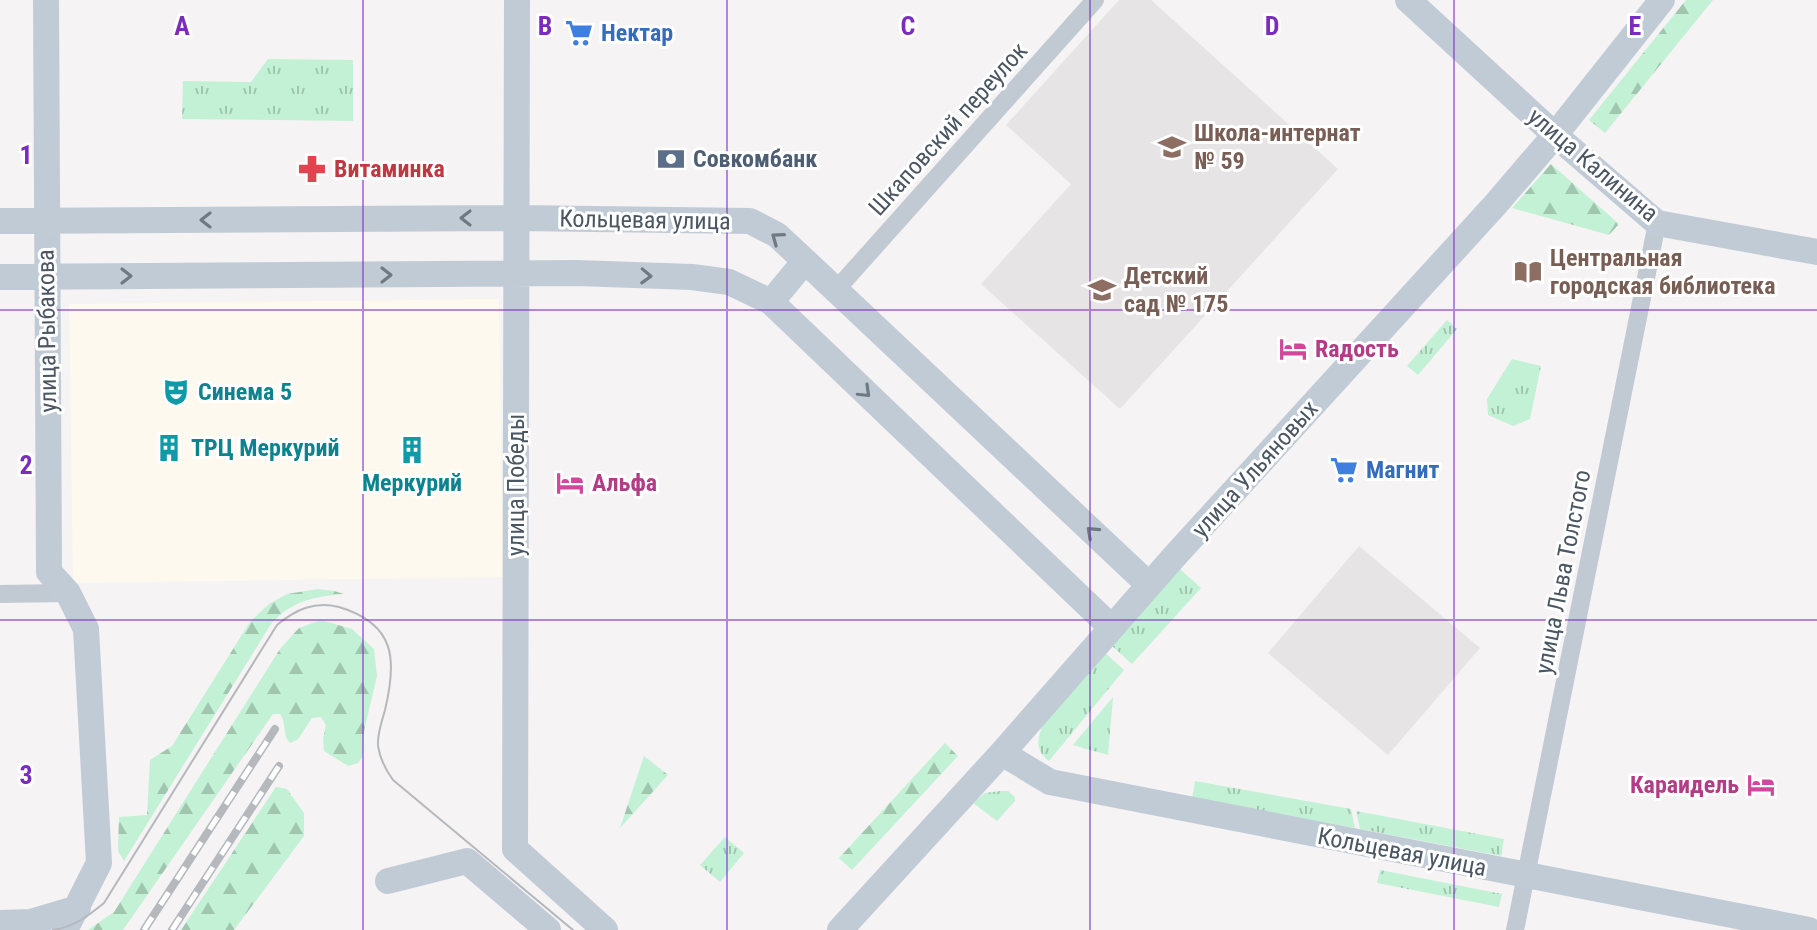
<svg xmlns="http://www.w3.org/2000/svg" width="1817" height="930" font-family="'Roboto Condensed',sans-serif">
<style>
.commercial{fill:#fdf9ef}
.education{fill:#e6e4e5}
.grass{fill:url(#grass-tufts)}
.forest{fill:url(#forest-firs)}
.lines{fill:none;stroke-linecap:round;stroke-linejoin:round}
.street{stroke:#c1cad2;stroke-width:18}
.secondary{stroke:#c1cbd6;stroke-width:26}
.tram{stroke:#b5b8bd;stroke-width:2}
.rail-casing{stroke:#b5b8bd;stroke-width:8}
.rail{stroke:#fff;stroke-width:5;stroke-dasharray:15;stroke-linecap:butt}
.oneway{stroke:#6e7984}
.grid{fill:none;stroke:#7b2cbf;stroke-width:2;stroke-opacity:0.55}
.labels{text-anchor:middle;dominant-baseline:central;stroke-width:6;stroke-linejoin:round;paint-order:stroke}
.shop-label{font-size:24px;font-weight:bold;fill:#366cbe;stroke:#fff;text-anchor:start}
.street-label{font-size:24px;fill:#4a5661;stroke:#fff}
.education-label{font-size:24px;font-weight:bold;fill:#785e54;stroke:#fff;text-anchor:start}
.service-label{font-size:24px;font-weight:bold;fill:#4e5e75;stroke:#fff;text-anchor:start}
.health-label{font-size:24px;font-weight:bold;fill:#be3a42;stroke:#fff;text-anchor:start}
.hotel-label{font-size:24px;font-weight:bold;fill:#b23c85;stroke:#fff;text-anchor:start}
.culture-label{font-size:24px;font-weight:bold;fill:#0d838f;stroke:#fff;text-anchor:start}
.grid-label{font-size:26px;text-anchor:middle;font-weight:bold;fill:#7b2cbf;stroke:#fff;stroke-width:6;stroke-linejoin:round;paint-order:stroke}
</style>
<defs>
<pattern id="grass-tufts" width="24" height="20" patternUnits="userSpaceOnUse" patternTransform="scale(2)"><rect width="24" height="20" fill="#c3f1d5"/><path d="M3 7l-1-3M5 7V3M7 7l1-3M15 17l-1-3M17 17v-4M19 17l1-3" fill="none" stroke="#a0c6b0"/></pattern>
<pattern id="forest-firs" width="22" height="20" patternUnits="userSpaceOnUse" patternTransform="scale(2)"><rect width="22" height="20" fill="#c3f1d5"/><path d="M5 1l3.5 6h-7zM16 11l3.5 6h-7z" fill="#a0c6b0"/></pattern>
</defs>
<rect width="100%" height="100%" fill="#f5f3f3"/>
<path class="commercial" d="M 499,299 L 503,577 L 73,583 L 69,304 Z"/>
<path class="education" d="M 1119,0 L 1151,0 L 1338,169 L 1120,409 L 981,284 L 1071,184 L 1006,125 Z
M 1359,546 L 1480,648 L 1388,755 L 1268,653 Z"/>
<path class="grass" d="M 268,59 L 353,60 L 353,121 L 182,119 L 183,81 L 251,82 Z
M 1447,320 L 1457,329 L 1418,375 L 1407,366 Z
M 1512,359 L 1541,366 L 1530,419 L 1513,426 L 1488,415 L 1487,399 Z
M 1180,569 L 1201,588 L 1132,664 L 1111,645 Z
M 1104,652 L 1124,670 L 1049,761 C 1035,750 1037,739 1043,724 Z
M 1113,697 L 1108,755 L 1073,745 Z
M 1195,781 L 1351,809 L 1355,828 L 1192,799 Z
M 1000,791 L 1008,791 L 1015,797 L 1015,801 L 997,821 L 973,803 L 985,793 Z
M 1356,811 L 1504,839 L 1501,856 L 1360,829 Z
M 725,837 L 744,853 L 720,882 L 700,865 Z
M 1380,870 L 1502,894 L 1499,907 L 1377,883 Z"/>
<path class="forest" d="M 1686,0 L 1713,0 L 1605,133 L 1589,120 Z
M 1551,164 L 1619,224 L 1609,235 L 1512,208 Z
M 318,589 L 334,591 L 344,594 C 313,597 293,600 271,624 L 124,861 L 118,851 L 119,817 L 147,815 L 150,760 L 172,746 L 250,622 L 269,604 L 287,594 Z
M 321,620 L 352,629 L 374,649 L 377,676 L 364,731 L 363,756 L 358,763 L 348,766 L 324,751 L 323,738 L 326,725 L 321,717 L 312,718 L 298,739 L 291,743 C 282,738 287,723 280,714 L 273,714 L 123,930 L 88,930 L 114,912 L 280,649 L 299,628 Z
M 945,743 L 958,756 L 852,870 L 839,858 Z
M 644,756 L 668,775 L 620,828 Z
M 276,787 L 287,789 L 304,813 L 304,836 L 234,930 L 181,930 Z"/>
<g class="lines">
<path class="street" d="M 836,290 L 1095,0
M 0,594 L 68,593
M 1515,930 L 1657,223"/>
<path class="secondary" d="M 46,0 L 49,572 L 68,593 L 86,629 L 99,863 L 65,930
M 517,0 L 515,849 L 605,930
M 1408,0 L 1555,135 L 1657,223 L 1817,252
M 0,221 L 516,218 L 750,221 L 777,235 L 805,261 L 1149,585
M 0,277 L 576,273 L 692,277 L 729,282 L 771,302 L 1111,627
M 771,302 L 805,261
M 1002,753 L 1050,782 L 1809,930
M 388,881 L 467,861 L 548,930
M 0,923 L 31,922 L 78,908
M 840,930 L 1002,753 L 1173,558 L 1495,205 L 1555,135 L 1662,0"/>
<path class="tram" d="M 53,930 C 74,927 88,916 104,903 L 277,625 C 296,609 315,601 339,607 C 396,624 397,660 385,710 C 382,721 377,734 378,746 C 380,759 385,769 393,780 L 573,930"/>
<g class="rail-casing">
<path id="rail" d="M 144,930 L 275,729
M 172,930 L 279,766"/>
</g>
<use href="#rail" class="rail"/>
</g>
<defs><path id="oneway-chevron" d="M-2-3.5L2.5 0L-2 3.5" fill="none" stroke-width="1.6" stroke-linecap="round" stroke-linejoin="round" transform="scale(2)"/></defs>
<g class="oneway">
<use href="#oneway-chevron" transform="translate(466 218) rotate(180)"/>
<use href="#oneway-chevron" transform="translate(206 220) rotate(180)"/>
<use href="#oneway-chevron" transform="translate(777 238) rotate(-144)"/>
<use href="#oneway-chevron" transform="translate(386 275)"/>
<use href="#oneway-chevron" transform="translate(126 276)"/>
<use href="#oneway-chevron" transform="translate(646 276) rotate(2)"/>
<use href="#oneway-chevron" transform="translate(865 392) rotate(44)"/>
<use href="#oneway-chevron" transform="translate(1092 532) rotate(-137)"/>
</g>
<path class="grid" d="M 363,0 L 363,930M 727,0 L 727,930M 1090,0 L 1090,930M 1454,0 L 1454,930M 0,310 L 1817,310M 0,620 L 1817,620"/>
<defs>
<g id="supermarket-bare" transform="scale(2.16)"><path d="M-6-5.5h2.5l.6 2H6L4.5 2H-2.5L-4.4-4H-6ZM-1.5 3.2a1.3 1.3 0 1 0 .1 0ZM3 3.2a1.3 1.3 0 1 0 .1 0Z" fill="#3f7fe0" stroke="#fff" stroke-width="2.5" paint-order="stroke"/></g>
<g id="school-bare" transform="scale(2.16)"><path d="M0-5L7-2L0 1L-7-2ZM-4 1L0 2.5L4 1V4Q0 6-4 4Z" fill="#8d6e63" stroke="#fff" stroke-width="2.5" paint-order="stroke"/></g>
<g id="bank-bare" transform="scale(2.16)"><path d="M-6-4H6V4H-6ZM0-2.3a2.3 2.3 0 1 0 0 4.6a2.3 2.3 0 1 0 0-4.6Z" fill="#5c6f8a" stroke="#fff" stroke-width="2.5" paint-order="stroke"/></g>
<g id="pharmacy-bare" transform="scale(2.16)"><path d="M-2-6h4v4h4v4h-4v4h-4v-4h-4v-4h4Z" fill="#e0444e" stroke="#fff" stroke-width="2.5" paint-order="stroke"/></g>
<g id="library-bare" transform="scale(2.16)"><path d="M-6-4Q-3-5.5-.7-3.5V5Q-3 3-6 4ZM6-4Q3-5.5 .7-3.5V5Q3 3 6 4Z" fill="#8d6e63" stroke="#fff" stroke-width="2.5" paint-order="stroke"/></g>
<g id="hotel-bare" transform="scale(2.16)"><path d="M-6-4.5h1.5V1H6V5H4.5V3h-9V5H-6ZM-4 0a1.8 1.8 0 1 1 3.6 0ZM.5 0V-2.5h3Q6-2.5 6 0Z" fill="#d1479c" stroke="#fff" stroke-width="2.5" paint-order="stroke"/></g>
<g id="theatre-bare" transform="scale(2.16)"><path d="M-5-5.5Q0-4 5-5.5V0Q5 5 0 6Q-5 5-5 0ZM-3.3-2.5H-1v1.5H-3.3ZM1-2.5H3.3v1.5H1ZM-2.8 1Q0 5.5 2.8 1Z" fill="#0f9aa8" stroke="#fff" stroke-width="2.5" paint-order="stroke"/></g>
<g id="building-bare" transform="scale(2.16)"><path d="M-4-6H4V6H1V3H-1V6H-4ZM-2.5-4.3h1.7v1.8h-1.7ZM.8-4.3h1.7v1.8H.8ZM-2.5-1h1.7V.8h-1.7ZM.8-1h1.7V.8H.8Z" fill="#0f9aa8" stroke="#fff" stroke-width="2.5" paint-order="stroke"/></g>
</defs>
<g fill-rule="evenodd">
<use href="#supermarket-bare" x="579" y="33"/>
<use href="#school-bare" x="1172" y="147"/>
<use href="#bank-bare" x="671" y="159"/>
<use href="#pharmacy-bare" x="312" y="169"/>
<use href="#library-bare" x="1528" y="272"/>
<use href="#school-bare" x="1102" y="290"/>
<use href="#hotel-bare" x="1293" y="349"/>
<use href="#theatre-bare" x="176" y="392"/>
<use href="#building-bare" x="169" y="448"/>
<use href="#building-bare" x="412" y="450"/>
<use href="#supermarket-bare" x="1344" y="470"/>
<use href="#hotel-bare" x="570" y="483"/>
<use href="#hotel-bare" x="1761" y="785"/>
</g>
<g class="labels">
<g class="shop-label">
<text x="601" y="33">Нектар</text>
<text x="1366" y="470">Магнит</text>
</g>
<g class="street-label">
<text transform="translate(948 129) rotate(-48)">Шкаповский переулок</text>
<text transform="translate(1593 165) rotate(40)">улица Калинина</text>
<text transform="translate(645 220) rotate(1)">Кольцевая улица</text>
<text transform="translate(47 331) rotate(-91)">улица Рыбакова</text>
<text transform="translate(1255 469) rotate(-48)">улица Ульяновых</text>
<text transform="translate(516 485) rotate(-90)">улица Победы</text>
<text transform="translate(1563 572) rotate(-79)">улица Льва Толстого</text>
<text transform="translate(1402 852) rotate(11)">Кольцевая улица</text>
</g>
<g class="education-label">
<text x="1194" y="133">Школа-интернат<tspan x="1194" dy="28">№ 59</tspan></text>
<text x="1550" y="258">Центральная<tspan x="1550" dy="28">городская библиотека</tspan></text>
<text x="1124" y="276">Детский<tspan x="1124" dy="28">сад № 175</tspan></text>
</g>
<g class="service-label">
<text x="693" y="159">Совкомбанк</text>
</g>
<g class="health-label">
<text x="334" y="169">Витаминка</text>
</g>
<g class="hotel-label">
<text x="1315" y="349">Rадость</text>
<text x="592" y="483">Альфа</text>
<text x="1739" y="785" text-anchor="end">Караидель</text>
</g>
<g class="culture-label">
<text x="198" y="392">Синема 5</text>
<text x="191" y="448">ТРЦ Меркурий</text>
<text x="412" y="483" text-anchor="middle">Меркурий</text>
</g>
</g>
<g class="grid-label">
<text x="182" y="35">A</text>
<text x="545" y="35">B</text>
<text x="908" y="35">C</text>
<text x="1272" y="35">D</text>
<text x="1635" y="35">E</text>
<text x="26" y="164">1</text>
<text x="26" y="474">2</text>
<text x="26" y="784">3</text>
</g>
</svg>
